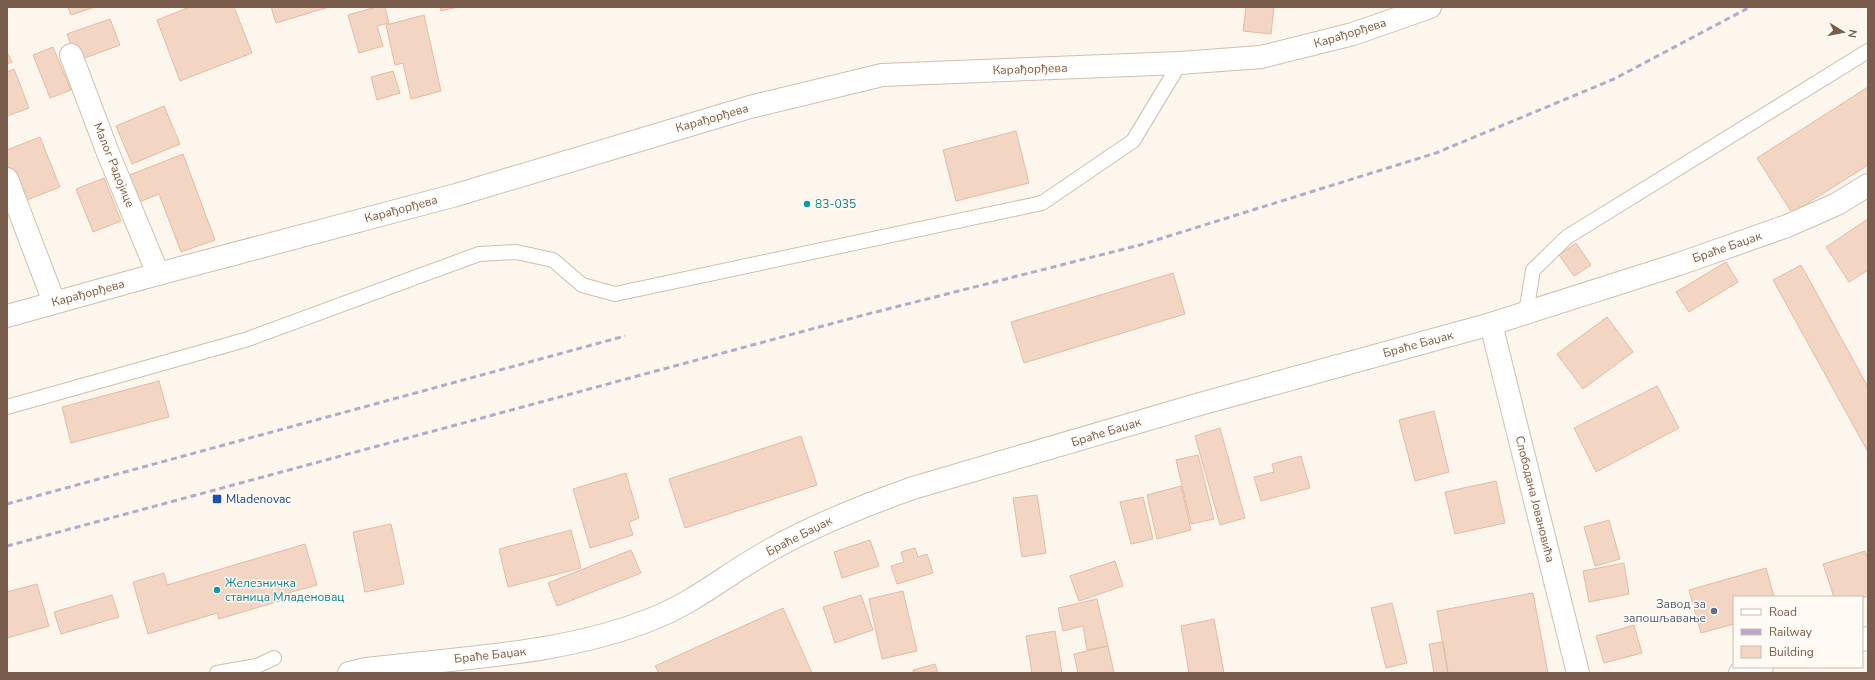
<svg xmlns="http://www.w3.org/2000/svg" width="1875" height="680" font-family="'Nunito Sans',sans-serif">
<style>
.building{fill:#f3d5c3;stroke:#e6bba3}
.lines{fill:none;stroke-linecap:round;stroke-linejoin:round}
.service-casing{stroke:#d1beb0;stroke-width:16}
.minor-casing{stroke:#d1beb0;stroke-width:24}
.tertiary-casing{stroke:#d1beb0;stroke-width:24}
.secondary-casing{stroke:#d6c0b0;stroke-width:24}
.service{stroke:#fff;stroke-width:14}
.minor{stroke:#fff;stroke-width:22}
.tertiary{stroke:#fff;stroke-width:22}
.secondary{stroke:#fff;stroke-width:22}
.rail{stroke:#b9a8c9;stroke-width:3;stroke-dasharray:6 4;stroke-linecap:butt}
.culture-dot{fill:#0f9aa8;stroke:#fffaf3;stroke-width:1.5}
.transit-dot{fill:#1a4fb4;stroke:#fffaf3;stroke-width:1.5}
.service-dot{fill:#5c6f8a;stroke:#fffaf3;stroke-width:1.5}
.labels{text-anchor:middle;dominant-baseline:central;stroke-width:3;stroke-linejoin:round;paint-order:stroke}
.street-label{font-size:12px;fill:#7a5c4d;stroke:#fffaf3}
.culture-label{font-size:12px;fill:#0d838f;stroke:#fffaf3;text-anchor:start}
.transit-label{font-size:12px;fill:#164399;stroke:#fffaf3;text-anchor:start}
.service-label{font-size:12px;fill:#4e5e75;stroke:#fffaf3;text-anchor:end}
</style>
<rect width="100%" height="100%" fill="#fdf6ec"/>
<path class="building" d="M 68,7 L 95,7 L 71,15 Z
M 190,7 L 234,7 L 252,53 L 180,81 L 157,20 Z
M 271,7 L 329,7 L 276,23 Z
M 376,7 L 385,7 L 389,23 L 377,26 L 383,46 L 359,53 L 348,15 Z
M 440,7 L 457,7 L 441,11 Z
M 1246,7 L 1274,7 L 1271,34 L 1243,31 Z
M 424,15 L 441,91 L 411,99 L 403,63 L 395,65 L 386,25 Z
M 110,19 L 120,45 L 77,61 L 67,34 Z
M 53,47 L 71,90 L 50,98 L 33,55 Z
M 7,52 L 12,62 L 7,64 Z
M 14,69 L 29,108 L 7,116 L 7,72 Z
M 393,71 L 400,93 L 377,100 L 371,77 Z
M 1868,87 L 1868,165 L 1792,213 L 1757,158 Z
M 164,106 L 180,144 L 132,164 L 116,126 Z
M 1016,131 L 1029,183 L 956,201 L 943,150 Z
M 40,137 L 60,187 L 22,202 L 7,165 L 7,150 Z
M 183,154 L 215,240 L 181,252 L 159,194 L 132,205 L 122,178 Z
M 104,178 L 121,221 L 93,232 L 76,189 Z
M 1868,219 L 1868,270 L 1849,282 L 1826,247 Z
M 1576,243 L 1591,265 L 1574,276 L 1559,255 Z
M 1726,262 L 1738,282 L 1689,312 L 1676,292 Z
M 1801,265 L 1868,387 L 1868,452 L 1773,280 Z
M 1173,273 L 1185,314 L 1024,363 L 1011,322 Z
M 1607,317 L 1633,352 L 1583,389 L 1557,354 Z
M 159,381 L 169,417 L 71,443 L 62,407 Z
M 1657,386 L 1679,428 L 1596,472 L 1574,428 Z
M 1434,411 L 1449,472 L 1415,481 L 1399,420 Z
M 1220,428 L 1245,518 L 1220,525 L 1195,436 Z
M 801,436 L 817,485 L 685,528 L 669,479 Z
M 1198,455 L 1214,519 L 1191,524 L 1176,460 Z
M 1301,456 L 1310,488 L 1261,501 L 1254,477 L 1274,472 L 1272,464 Z
M 626,473 L 639,518 L 629,522 L 633,535 L 590,548 L 573,489 Z
M 1496,481 L 1505,523 L 1455,534 L 1445,492 Z
M 1181,486 L 1191,530 L 1157,539 L 1147,495 Z
M 1037,495 L 1046,553 L 1022,557 L 1013,498 Z
M 1143,497 L 1153,539 L 1131,544 L 1120,502 Z
M 1609,520 L 1620,559 L 1595,566 L 1584,527 Z
M 391,524 L 404,584 L 365,592 L 353,532 Z
M 571,530 L 581,568 L 508,587 L 499,549 Z
M 870,540 L 879,566 L 842,578 L 834,552 Z
M 305,544 L 317,585 L 281,595 L 283,600 L 219,619 L 217,613 L 148,634 L 133,582 L 164,573 L 167,585 Z
M 915,548 L 918,557 L 927,554 L 933,573 L 897,584 L 891,566 L 904,562 L 901,552 Z
M 631,550 L 641,573 L 557,606 L 548,583 Z
M 1865,551 L 1868,559 L 1868,596 L 1862,598 L 1834,597 L 1823,564 Z
M 1115,561 L 1123,586 L 1079,601 L 1070,576 Z
M 1624,563 L 1629,594 L 1589,602 L 1583,571 Z
M 1766,568 L 1774,597 L 1734,597 L 1734,624 L 1701,633 L 1689,590 Z
M 37,584 L 49,626 L 7,638 L 7,592 Z
M 903,591 L 917,651 L 882,659 L 869,599 Z
M 1533,593 L 1548,673 L 1448,673 L 1437,611 Z
M 112,595 L 119,617 L 61,634 L 54,612 Z
M 861,595 L 873,630 L 835,643 L 823,607 Z
M 1097,599 L 1108,646 L 1087,650 L 1083,626 L 1063,631 L 1058,608 Z
M 1392,603 L 1407,663 L 1386,668 L 1371,608 Z
M 783,608 L 812,673 L 659,673 L 655,666 Z
M 1214,619 L 1224,673 L 1189,673 L 1181,626 Z
M 1634,625 L 1642,653 L 1604,663 L 1596,636 Z
M 1055,631 L 1062,673 L 1032,673 L 1026,636 Z
M 1443,642 L 1448,673 L 1434,673 L 1429,644 Z
M 1108,646 L 1114,673 L 1078,673 L 1074,654 Z
M 935,664 L 938,673 L 913,673 L 913,670 Z"/>
<g class="lines">
<g class="service-casing">
<path id="service" d="M 1526,313 L 1533,270 L 1567,237 L 1868,51
M 7,407 L 245,340 L 479,254 L 516,252 L 553,260 L 582,285 L 615,294 L 1042,203 L 1133,141 L 1180,63
M 217,673 L 257,666 L 274,658"/>
</g>
<g class="minor-casing">
<path id="minor" d="M 71,55 L 108,153 L 158,274
M 7,179 L 54,302
M 7,316 L 158,274 L 456,195 L 750,107 L 882,75 L 1180,63 L 1261,57 L 1353,34 L 1430,7
M 1491,324 L 1578,673"/>
</g>
<g class="tertiary-casing">
<path id="tertiary" d="M 349,673 L 366,669 C 464,657 565,655 657,617 C 698,600 733,570 772,549 C 817,524 865,505 913,488 L 1200,404 L 1491,324 L 1679,264 L 1787,226 L 1837,204 L 1868,185"/>
</g>
<g class="secondary-casing">
<path id="secondary" d="M 1862,640 L 1868,638
M 1740,673 L 1762,667"/>
</g>
<use href="#service" class="service"/>
<use href="#minor" class="minor"/>
<use href="#tertiary" class="tertiary"/>
<use href="#secondary" class="secondary"/>
<path class="rail" d="M 7,504 L 625,336
M 7,546 L 860,316 L 1140,245 L 1436,153 L 1614,79 L 1750,7"/>
</g>
<g class="culture-dot">
<circle cx="807" cy="204" r="4"/>
<circle cx="217" cy="590" r="4"/>
</g>
<rect class="transit-dot" x="212" y="494" width="10" height="10" rx="2"/>
<circle class="service-dot" cx="1714" cy="611" r="4"/>
<g class="labels">
<g class="street-label">
<text transform="translate(1350 33) rotate(-17)">Карађорђева</text>
<text transform="translate(1030 69) rotate(-2)">Карађорђева</text>
<text transform="translate(712 118) rotate(-16)">Карађорђева</text>
<text transform="translate(114 165) rotate(68)">Малог Радојице</text>
<text transform="translate(401 209) rotate(-15)">Карађорђева</text>
<text transform="translate(1727 247) rotate(-19)">Браће Баџак</text>
<text transform="translate(88 293) rotate(-15)">Карађорђева</text>
<text transform="translate(1418 344) rotate(-15)">Браће Баџак</text>
<text transform="translate(1106 432) rotate(-17)">Браће Баџак</text>
<text transform="translate(1535 499) rotate(76)">Слободана Јовановића</text>
<text transform="translate(799 536) rotate(-27)">Браће Баџак</text>
<text transform="translate(490 655) rotate(-6)">Браће Баџак</text>
</g>
<g class="culture-label">
<text x="815" y="204">83-035</text>
<text x="225" y="583">Железничка<tspan x="225" dy="14">станица Младеновац</tspan></text>
</g>
<g class="transit-label">
<text x="226" y="499">Mladenovac</text>
</g>
<g class="service-label">
<text x="1706" y="604">Завод за<tspan x="1706" dy="14">запошљавање</tspan></text>
</g>
</g>
<rect width="1875" height="680" fill="none" stroke="#7a5c4d" stroke-width="16"/>
<rect x="1733" y="596" width="130" height="72" fill="#fffaf3" stroke="#cabbb1"/>
<rect x="1741" y="609" width="20" height="6" fill="#ffffff" stroke="#cabbb1"/>
<text x="1769" y="616" font-size="12" fill="#7a5c4d">Road</text>
<rect x="1741" y="629" width="20" height="6" fill="#b9a8c9" stroke="#cabbb1"/>
<text x="1769" y="636" font-size="12" fill="#7a5c4d">Railway</text>
<rect x="1741" y="646" width="20" height="12" fill="#f3d5c3" stroke="#cabbb1"/>
<text x="1769" y="656" font-size="12" fill="#7a5c4d">Building</text>
<g transform="translate(1843 32) rotate(100)" stroke="#fffaf3" stroke-width="3" paint-order="stroke">
<path d="M0-3L7 15L0 10L-7 15Z" fill="#7a5c4d"/>
<text y="-6" font-size="11" font-weight="bold" text-anchor="middle" fill="#7a5c4d">N</text>
</g>
</svg>
